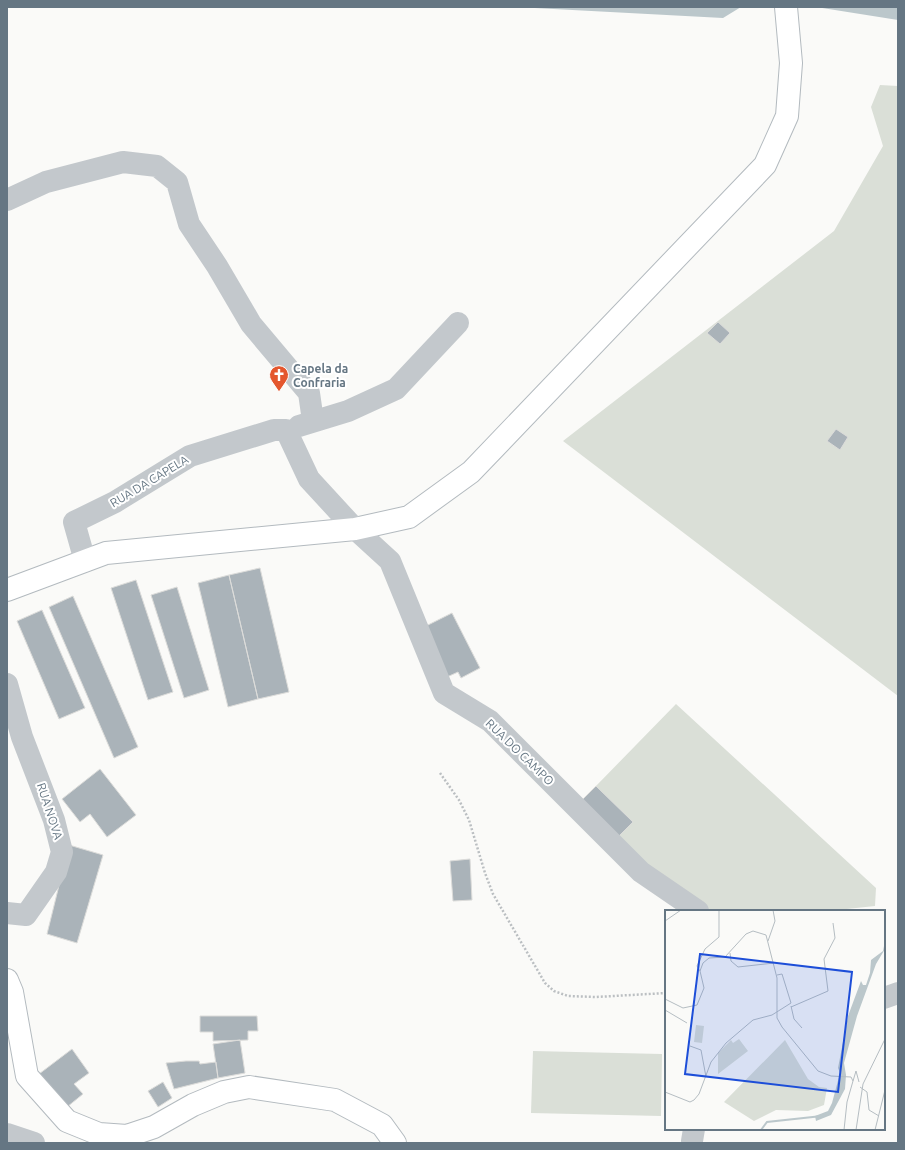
<svg xmlns="http://www.w3.org/2000/svg" width="905" height="1150" font-family="Ubuntu,sans-serif">
<style>
.green{fill:#dadfd7}
.water{fill:#bbc7cb}
.building{fill:#aab3b9;stroke:#dcdcda}
.lines{fill:none;stroke-linecap:round;stroke-linejoin:round}
.secondary-casing{stroke:#b3babf;stroke-width:24}
.path{stroke:#bbbfc2;stroke-width:2.5;stroke-dasharray:2 2;stroke-linecap:butt}
.minor{stroke:#c3c8cc;stroke-width:22}
.secondary{stroke:#fff;stroke-width:22}
.labels{text-anchor:middle;dominant-baseline:central;stroke-width:4;stroke-linejoin:round;paint-order:stroke}
.poi-label{font-size:12px;font-weight:bold;fill:#657683;stroke:#fff;text-anchor:start}
.street-label{font-size:12px;fill:#657683;stroke:#fff}
.inset-river{fill:none;stroke:#bbc7cb;stroke-width:2}
.inset-road{fill:none;stroke:#b5bdc2;stroke-width:1}
.view{fill:#1d4ed8;fill-opacity:0.15;stroke:#1d4ed8;stroke-width:2}
.inset-edge{fill:none;stroke:#657683;stroke-width:2}
</style>
<rect width="100%" height="100%" fill="#fafaf8"/>
<path class="green" d="M 880,85 L 898,86 L 898,696 L 563,441 L 834,231 L 883,146 L 871,107 Z
M 676,704 L 876,888 L 875,906 L 828,911 L 707,911 L 616,839 L 633,822 L 596,786 Z
M 533,1051 L 662,1054 L 661,1116 L 531,1113 Z"/>
<path class="water" d="M 516,7 L 741,7 L 723,18 Z
M 816,7 L 898,7 L 898,20 Z"/>
<path class="building" d="M 718,322 L 730,333 L 720,344 L 707,333 Z
M 836,429 L 848,437 L 840,450 L 827,441 Z
M 260,568 L 289,692 L 258,699 L 229,575 Z
M 229,575 L 258,699 L 228,707 L 198,583 Z
M 136,580 L 173,692 L 148,700 L 111,588 Z
M 177,587 L 209,690 L 184,698 L 151,595 Z
M 73,596 L 138,747 L 114,758 L 49,607 Z
M 42,610 L 85,708 L 59,719 L 17,621 Z
M 452,613 L 480,668 L 461,678 L 458,672 L 447,677 L 422,628 Z
M 100,769 L 136,815 L 107,837 L 90,814 L 80,822 L 62,799 Z
M 596,786 L 633,822 L 616,839 L 579,803 Z
M 69,845 L 103,855 L 77,943 L 47,934 Z
M 470,859 L 472,900 L 453,901 L 450,861 Z
M 200,1016 L 257,1016 L 258,1031 L 248,1031 L 248,1040 L 213,1041 L 213,1032 L 200,1032 Z
M 240,1040 L 245,1073 L 218,1078 L 213,1044 Z
M 72,1049 L 89,1073 L 74,1084 L 83,1094 L 67,1107 L 39,1074 Z
M 186,1061 L 199,1061 L 200,1064 L 216,1062 L 218,1078 L 174,1089 L 166,1063 Z
M 163,1082 L 172,1098 L 158,1107 L 148,1091 Z"/>
<g class="lines">
<g class="secondary-casing">
<path id="secondary" d="M 7,590 L 106,553 L 355,529 L 409,517 L 471,472 L 765,165 L 787,116 L 791,63 L 786,7
M 7,980 L 12,992 L 27,1076 L 67,1121 L 99,1134 L 127,1136 L 154,1127 L 193,1105 L 224,1092 L 249,1087 L 335,1100 L 382,1125 L 395,1143"/>
</g>
<path class="path" d="M 440,773 L 459,800 L 469,820 L 485,873 L 493,894 L 545,983 L 554,991 L 568,996 L 596,997 L 666,993"/>
<path class="minor" d="M 7,200 L 46,182 L 123,162 L 157,166 L 177,182 L 189,224 L 217,266 L 251,324 L 309,393 L 313,421
M 299,426 L 348,411 L 396,389 L 458,323
M 85,561 L 74,522 L 115,502 L 190,456 L 274,430 L 286,430 L 309,479 L 355,529 L 390,561 L 444,693 L 490,721 L 641,872 L 698,911
M 7,684 L 22,737 L 54,820 L 62,852 L 56,872 L 26,915 L 7,913
M 884,998 L 898,993
M 7,1134 L 34,1143
M 692,1141 L 694,1129"/>
<use href="#secondary" class="secondary"/>
</g>
<defs>
<g id="church-pin" transform="scale(1)"><path d="M0 17L-7.5 6A9.5 9.5 0 1 1 7.5 6Z" fill="#e4572e" stroke="#fff"/><path d="M-1.2-6h2.4v3.5h3.3v2.4h-3.3V6h-2.4V-.1h-3.3v-2.4h3.3Z" fill="#fff"/></g>
</defs>
<g fill-rule="evenodd">
<use href="#church-pin" x="279" y="375"/>
</g>
<g class="labels">
<g class="poi-label">
<text x="293" y="368">Capela da<tspan x="293" dy="14">Confraria</tspan></text>
</g>
<g class="street-label">
<text transform="translate(149 481) rotate(-31)">RUA DA CAPELA</text>
<text transform="translate(520 752) rotate(44)">RUA DO CAMPO</text>
<text transform="translate(50 811) rotate(72)">RUA NOVA</text>
</g>
</g>
<g transform="translate(665 910)">
<rect width="220" height="220" fill="#fafaf8"/>
<path d="M 31,115 L 39,116 L 37,133 L 29,132 ZM 74,129 L 83,141 L 53,164 L 53,143 L 66,130 L 68,133 ZM 120,130 L 143,169 L 154,177 L 162,178 L 159,195 L 143,201 L 111,200 L 89,211 L 59,192 Z" fill="#dadfd7"/>
<path d="M 220,31 L 220,39 L 211,54 L 192,106 L 179,153 L 181,165 L 180,179 L 166,205 L 151,211 L 150,206 L 163,201 L 167,193 L 175,163 L 173,158 L 183,106 L 196,71 L 198,75 L 201,75 L 205,63 L 206,50 L 218,41 Z" fill="#bbc7cb"/>
<path class="inset-river" d="M 96,220 L 102,212 L 157,206"/>
<path class="inset-road" d="M 0,11 L 16,0M 103,31 L 110,11 L 108,0M 65,43 L 66,51 L 73,57 L 109,53M 35,61 L 32,56 L 40,39 L 54,27 L 54,0M 0,89 L 18,98 L 32,95 L 39,78 L 35,61 L 38,53 L 44,48 L 60,47 L 81,24 L 88,21 L 101,25 L 112,68 L 112,108 L 117,117 L 153,161 L 166,166 L 186,167 L 188,171 L 182,192 L 179,220M 126,96 L 129,109 L 137,118M 126,97 L 163,81 L 159,49 L 170,28 L 168,13M 0,100 L 22,113M 25,136 L 36,140 L 41,167M 188,171 L 191,161 L 194,172M 195,177 L 202,182 L 204,200 L 214,206M 0,182 L 25,192 L 29,190 L 34,184 L 46,152 L 61,133 L 88,110 L 107,105 L 126,93 L 117,64 L 112,65M 191,220 L 198,174 L 220,129M 210,220 L 220,180"/>
<path class="view" d="M 35,44 L 187,62 L 173,182 L 20,164 Z"/>
<rect width="220" height="220" class="inset-edge"/>
</g>
<rect width="905" height="1150" fill="none" stroke="#657683" stroke-width="16"/>
</svg>
